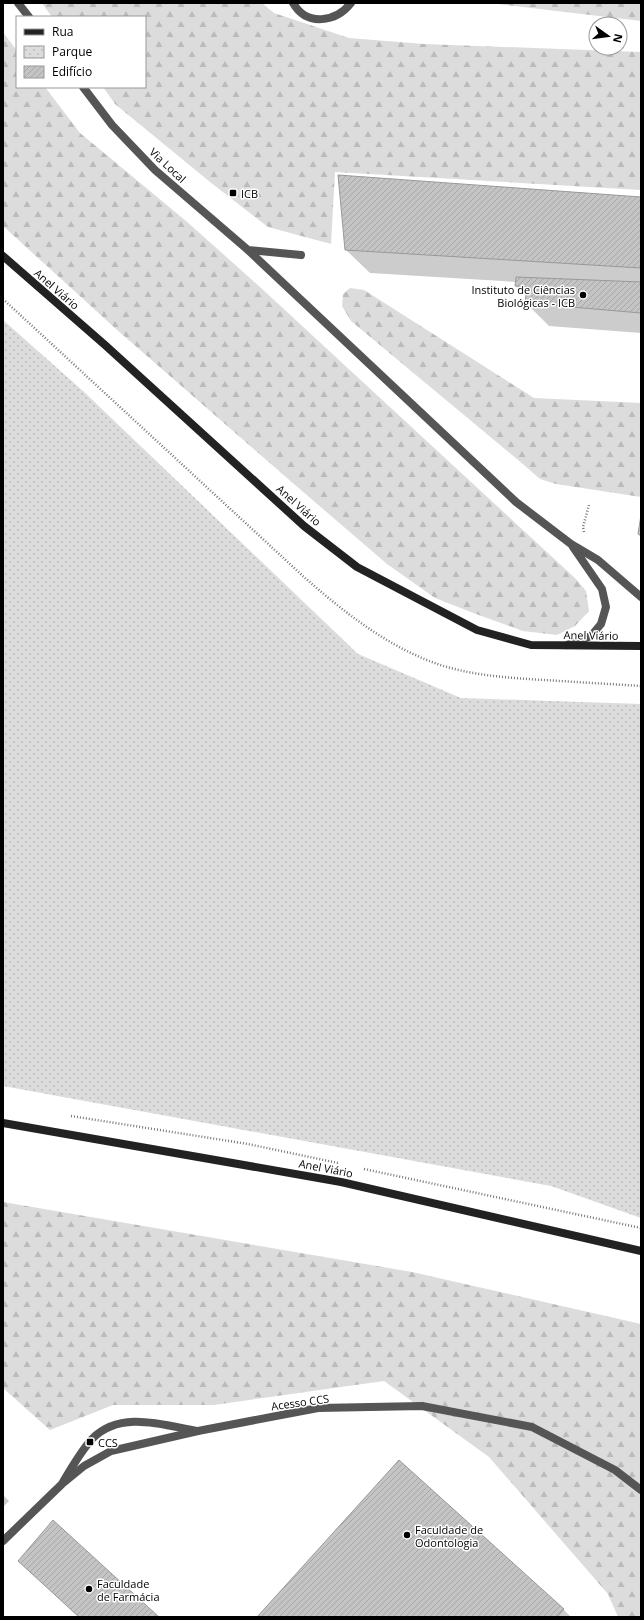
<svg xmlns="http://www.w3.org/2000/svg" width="644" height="1620" font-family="'Open Sans',sans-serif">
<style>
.forest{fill:url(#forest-firs)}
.park{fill:url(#park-dots)}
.shadow{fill:#0003}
.building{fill:url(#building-hatch);stroke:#999}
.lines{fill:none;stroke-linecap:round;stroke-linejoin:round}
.path{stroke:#777;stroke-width:2.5;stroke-dasharray:1 2;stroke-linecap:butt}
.service{stroke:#555;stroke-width:8}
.tertiary{stroke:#555;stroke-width:8}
.secondary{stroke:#222;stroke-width:8}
.poi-dot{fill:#000;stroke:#fff;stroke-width:1.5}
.labels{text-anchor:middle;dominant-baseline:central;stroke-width:3;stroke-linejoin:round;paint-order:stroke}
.street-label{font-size:11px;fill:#000;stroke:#fff}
.poi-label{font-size:11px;fill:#000;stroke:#fff;text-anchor:start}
</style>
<defs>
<pattern id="forest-firs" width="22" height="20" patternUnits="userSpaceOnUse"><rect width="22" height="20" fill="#dcdcdc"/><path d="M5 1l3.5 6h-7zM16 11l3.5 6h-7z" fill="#bbb"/></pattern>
<pattern id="park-dots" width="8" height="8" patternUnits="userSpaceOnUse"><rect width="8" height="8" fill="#dcdcdc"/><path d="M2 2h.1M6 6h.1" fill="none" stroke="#bbb" stroke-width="1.8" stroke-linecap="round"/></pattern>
<pattern id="building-hatch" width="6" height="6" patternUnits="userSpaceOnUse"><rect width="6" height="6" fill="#c4c4c4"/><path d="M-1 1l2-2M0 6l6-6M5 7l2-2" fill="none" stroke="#a7a7a7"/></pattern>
</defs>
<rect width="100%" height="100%" fill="#fff"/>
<path class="forest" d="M 42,3 L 262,3 L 274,13 L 349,38 L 424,44 L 641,52 L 641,190 L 335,172 L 331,244 L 268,227 L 210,182 L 115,104 L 103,87 L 145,87 L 145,17 L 52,17 Z
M 490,3 L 641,3 L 641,21 Z
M 3,32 L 17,51 L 17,87 L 45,87 L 80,133 L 186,221 L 260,287 L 576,579 L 586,591 L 589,611 L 575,626 L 557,635 L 523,631 L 476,614 L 435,598 L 387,564 L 294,484 L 116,329 L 3,226 Z
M 350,288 L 364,290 L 534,398 L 641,403 L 641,497 L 556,484 L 540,479 L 517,459 L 351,321 L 342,306 L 343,294 Z
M 3,1202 L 412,1272 L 641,1324 L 641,1617 L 618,1617 L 608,1594 L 489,1457 L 384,1381 L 214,1405 L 113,1405 L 50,1430 L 3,1388 Z"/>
<path class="park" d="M 3,320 L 83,391 L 358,654 L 461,698 L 641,704 L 641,1218 L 551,1186 L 3,1086 Z"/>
<path class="shadow" d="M 641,198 L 641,333 L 549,326 L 526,303 L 527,296 L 516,286 L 517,282 L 370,273 L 346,250 Z
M 399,1462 L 564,1610 L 571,1617 L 258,1617 Z
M 3,1495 L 9,1501 L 3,1507 Z
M 20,1561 L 158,1617 L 79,1617 Z"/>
<path class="building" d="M 338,175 L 641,197 L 641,268 L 345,250 Z
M 516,277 L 641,282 L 641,313 L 525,303 L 527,287 L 515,286 Z
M 641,515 L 641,536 L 638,534 Z
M 399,1460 L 564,1609 L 557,1617 L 257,1617 Z
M 53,1520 L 159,1617 L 79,1617 L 18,1561 Z"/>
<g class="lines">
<path class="path" d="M 3,299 L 304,577 C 346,614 393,651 447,667 C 479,676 511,678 544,680 C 576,682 609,684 641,686
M 584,532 L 583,527 L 589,505
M 71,1116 L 248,1144 L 338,1163
M 364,1169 L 641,1228"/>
<path class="service" d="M 18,3 L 29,17
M 293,3 C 307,27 336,22 351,3
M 83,87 L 112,125 L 155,170 L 248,250 L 516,502 L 571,544 L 598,560 L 641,597
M 248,250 L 301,255
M 567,645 L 591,636 L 601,624 L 606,607 L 602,589 L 573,547
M 63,1482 C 72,1467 81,1451 92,1439 C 120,1410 163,1425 197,1431"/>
<path class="tertiary" d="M 3,1541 L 62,1484 L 84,1466 L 111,1451 L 198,1431 L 318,1408 L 422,1406 L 532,1427 L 615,1470 L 641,1490"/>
<path class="secondary" d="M 3,256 L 105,345 L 304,526 L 357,567 L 477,630 L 531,645 L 641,646
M 3,1123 L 341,1182 L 641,1251"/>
</g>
<g class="poi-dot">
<rect x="229" y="189" width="8" height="8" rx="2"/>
<circle cx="583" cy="295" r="4"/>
<rect x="86" y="1438" width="8" height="8" rx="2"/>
<circle cx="407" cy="1535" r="4"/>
<circle cx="89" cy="1589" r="4"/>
</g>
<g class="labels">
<g class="street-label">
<text transform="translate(168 165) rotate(43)">Via Local</text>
<text transform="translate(57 289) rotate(41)">Anel Viário</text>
<text transform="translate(299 505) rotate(42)">Anel Viário</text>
<text transform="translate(591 635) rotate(1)">Anel Viário</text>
<text transform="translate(326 1168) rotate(11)">Anel Viário</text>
<text transform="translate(300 1402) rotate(-8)">Acesso CCS</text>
</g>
<g class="poi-label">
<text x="241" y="193">ICB</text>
<text x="575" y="289" text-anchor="end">Instituto de Ciências<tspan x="575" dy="13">Biológicas - ICB</tspan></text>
<text x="98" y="1442">CCS</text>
<text x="415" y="1529">Faculdade de<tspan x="415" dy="13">Odontologia</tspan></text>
<text x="97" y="1583">Faculdade<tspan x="97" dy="13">de Farmácia</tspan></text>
</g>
</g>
<rect width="644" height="1620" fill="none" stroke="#000000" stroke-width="8"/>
<rect x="16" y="16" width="130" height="72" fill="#ffffff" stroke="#999999"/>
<rect x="24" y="29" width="20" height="6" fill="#222222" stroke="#999999"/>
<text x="52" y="36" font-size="12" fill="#000000">Rua</text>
<rect x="24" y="46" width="20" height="12" fill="url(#park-dots)" stroke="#999999"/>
<text x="52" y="56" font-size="12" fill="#000000">Parque</text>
<rect x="24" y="66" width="20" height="12" fill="url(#building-hatch)" stroke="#999999"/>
<text x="52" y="76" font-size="12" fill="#000000">Edifício</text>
<g transform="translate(608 36) rotate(104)"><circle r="19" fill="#ffffff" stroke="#999999"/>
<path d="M0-3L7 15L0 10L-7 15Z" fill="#000000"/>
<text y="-6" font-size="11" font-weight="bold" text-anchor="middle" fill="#000000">N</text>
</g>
</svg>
